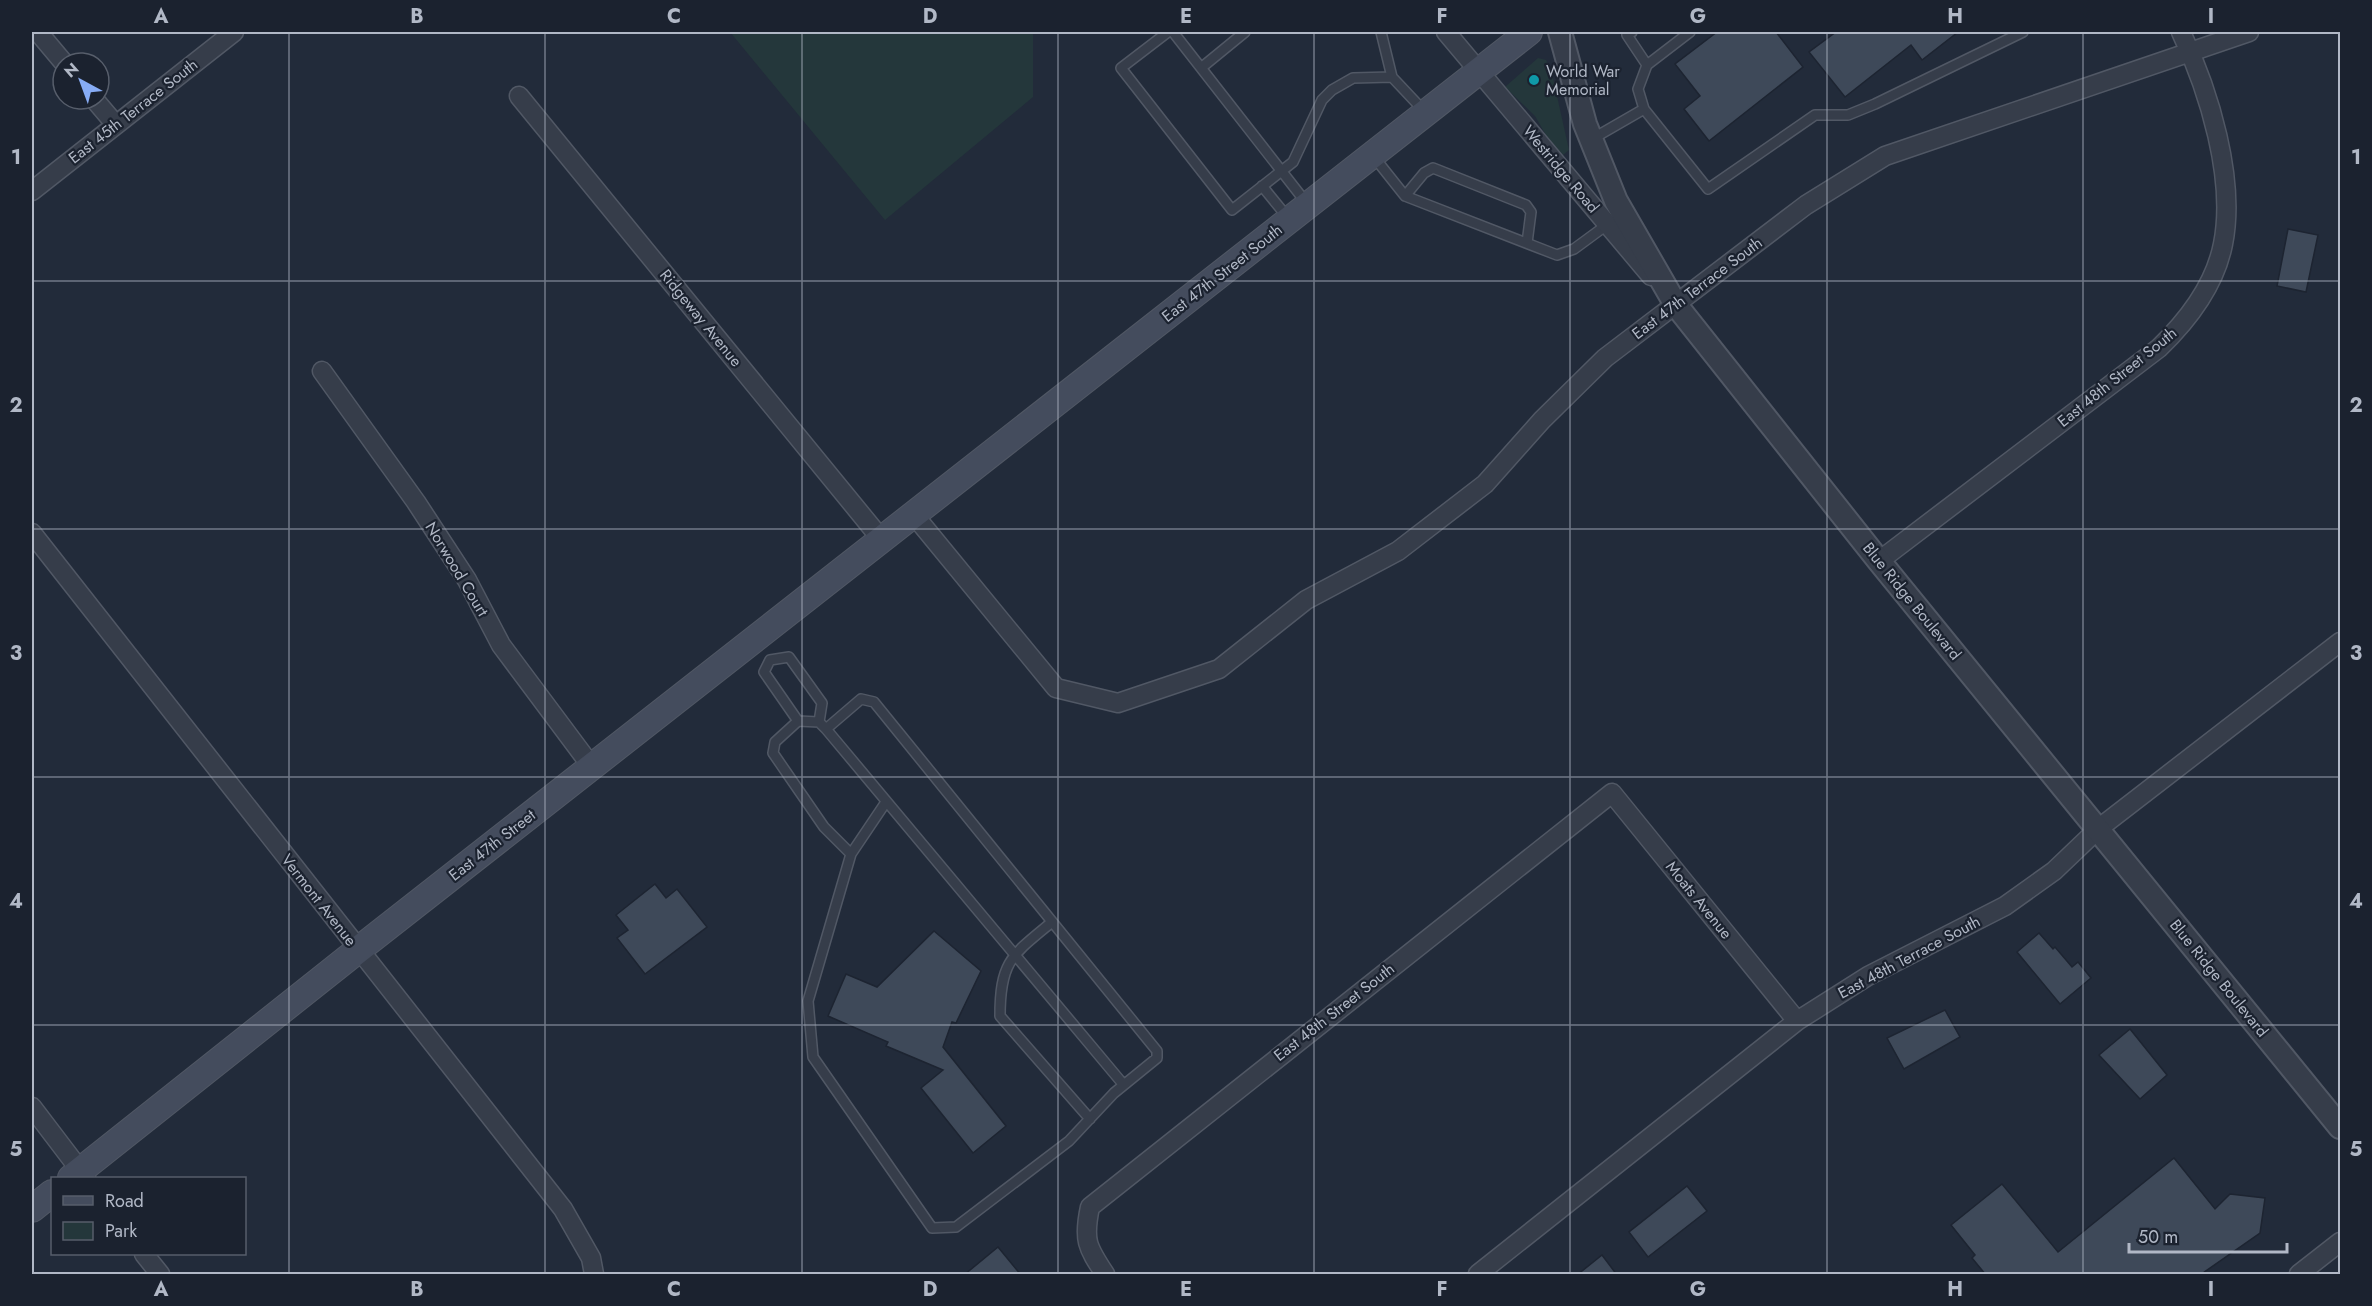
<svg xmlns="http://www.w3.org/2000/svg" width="2372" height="1306" font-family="Jost,sans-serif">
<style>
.green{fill:#24373b}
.building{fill:#3e4959;stroke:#1d2431;stroke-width:1.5}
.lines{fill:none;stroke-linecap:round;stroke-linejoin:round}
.service-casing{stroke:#515865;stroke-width:12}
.minor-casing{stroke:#515865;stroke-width:21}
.tertiary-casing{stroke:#515865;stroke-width:26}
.secondary-casing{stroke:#515865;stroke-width:28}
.service{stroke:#363d4a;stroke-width:9}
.minor{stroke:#363d4a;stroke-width:18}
.tertiary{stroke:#363d4a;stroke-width:22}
.secondary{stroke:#444c5d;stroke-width:26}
.grid{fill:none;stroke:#b1b8c6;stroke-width:1.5;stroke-opacity:0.55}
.culture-dot{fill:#0f9aa8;stroke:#1b222f;stroke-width:2}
.labels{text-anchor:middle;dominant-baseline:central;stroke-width:4.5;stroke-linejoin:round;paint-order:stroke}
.poi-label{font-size:16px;fill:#b1b8c6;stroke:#1b222f;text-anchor:start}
.street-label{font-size:16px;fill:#b1b8c6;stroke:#1b222f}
.neatline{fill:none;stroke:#b1b8c6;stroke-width:2}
.grid-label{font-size:20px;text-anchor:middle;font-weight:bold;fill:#b1b8c6}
</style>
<rect width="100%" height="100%" fill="#222b3a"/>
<path class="green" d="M 730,32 L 1033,32 L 1033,97 L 885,220 Z
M 1538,58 L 1546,60 L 1551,69 L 1569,150 L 1563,155 L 1547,137 L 1535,116 L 1505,87 Z"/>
<path class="building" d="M 1717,32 L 1776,32 L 1803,67 L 1709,141 L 1684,109 L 1700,96 L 1675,64 Z
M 1836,32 L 1958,32 L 1922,60 L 1911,45 L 1845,97 L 1809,52 Z
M 2288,229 L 2318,235 L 2306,292 L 2277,286 Z
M 655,884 L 666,898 L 677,889 L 707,927 L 645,974 L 617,938 L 628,930 L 616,915 Z
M 934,931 L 981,971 L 956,1023 L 952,1022 L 943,1047 L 1006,1126 L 973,1153 L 921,1088 L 943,1070 L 886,1046 L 888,1042 L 828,1016 L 846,974 L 877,987 Z
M 2039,933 L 2053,949 L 2055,947 L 2072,967 L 2078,962 L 2091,978 L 2060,1004 L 2017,952 Z
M 1945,1010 L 1960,1037 L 1904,1069 L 1887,1038 Z
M 2130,1029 L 2167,1075 L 2140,1099 L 2099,1055 Z
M 2174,1158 L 2215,1209 L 2230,1194 L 2265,1198 L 2260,1233 L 2200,1275 L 1986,1275 L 1972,1258 L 1975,1255 L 1951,1225 L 2002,1184 L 2058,1252 Z
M 1687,1186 L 1707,1211 L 1648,1257 L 1629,1232 Z
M 998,1247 L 1021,1275 L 964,1275 Z
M 1602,1255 L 1617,1275 L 1577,1275 Z"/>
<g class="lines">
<g class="service-casing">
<path id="service" d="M 1168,32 L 1121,68 L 1232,210 L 1293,162 L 1322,100 L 1332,90 L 1353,78 L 1392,77 L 1424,111
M 1173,32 L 1308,205
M 1381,32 L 1392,77
M 1632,32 L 1627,35 L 1647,65 L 1638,89 L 1644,109
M 1647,65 L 1690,32
M 1201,68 L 1245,32
M 1592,139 L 1644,109 L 1708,189 L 1815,115 L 1848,115 L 1875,104 L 2023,32
M 1374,157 L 1405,196 L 1557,255 L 1574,249 L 1608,224
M 1262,186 L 1289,219
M 1405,196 L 1424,173 L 1433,168 L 1526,205 L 1531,212 L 1527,243
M 770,660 L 764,672 L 798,721 L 819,722 L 826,729 L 1123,1084
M 770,660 L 789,657 L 822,703 L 819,722
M 798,721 L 775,742 L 773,753 L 824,827 L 851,854
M 826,729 L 861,699 L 874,702 L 1157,1051 L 1157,1058 L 1114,1093 L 1069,1141 L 956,1227 L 932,1228 L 813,1057 L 808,1001 L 851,854 L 886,802
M 1052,922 C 1012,955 1000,961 1000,1016 L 1090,1119"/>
</g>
<g class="minor-casing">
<path id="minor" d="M 38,32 L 64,63
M 1446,32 L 1651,276
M 519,96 L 882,540
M 94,99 L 116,125
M 32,191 L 234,32
M 322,371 L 416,502 L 467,580 L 501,645 L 592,767
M 914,515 L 1056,688 L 1118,703 L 1219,669 L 1306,600 L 1398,551 L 1485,484 L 1542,420 L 1605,358 L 1806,205 L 1885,156 L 2249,32
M 32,533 L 563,1209 L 591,1258 L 594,1274
M 1879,561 L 2159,348 C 2188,320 2215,285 2223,244 C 2236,179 2209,91 2181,32
M 32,1107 L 86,1178
M 144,1254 L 160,1274
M 1105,1274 C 1087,1247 1083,1240 1090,1207 L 1612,793 L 1797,1021
M 1478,1274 L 1797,1021 L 1868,976 L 2005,906 L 2054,871 L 2098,829 L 2340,642
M 2299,1274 L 2340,1242"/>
</g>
<g class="tertiary-casing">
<path id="tertiary" d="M 1560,32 L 1585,124 L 1616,201 L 1676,305 L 1879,561 L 2340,1127"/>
</g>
<g class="secondary-casing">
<path id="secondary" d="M 71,1178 L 358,950 L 1529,32
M 32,1209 L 52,1193"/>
</g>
<use href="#service" class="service"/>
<use href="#minor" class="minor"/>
<use href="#tertiary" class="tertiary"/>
<use href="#secondary" class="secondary"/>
</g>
<path class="grid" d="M 289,32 L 289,1274M 545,32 L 545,1274M 802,32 L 802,1274M 1058,32 L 1058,1274M 1314,32 L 1314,1274M 1570,32 L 1570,1274M 1827,32 L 1827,1274M 2083,32 L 2083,1274M 32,281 L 2340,281M 32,529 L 2340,529M 32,777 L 2340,777M 32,1025 L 2340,1025"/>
<circle class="culture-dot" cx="1534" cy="80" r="6"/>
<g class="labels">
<g class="poi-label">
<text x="1546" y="71">World War<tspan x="1546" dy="18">Memorial</tspan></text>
</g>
<g class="street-label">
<text transform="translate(133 111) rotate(-38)">East 45th Terrace South</text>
<text transform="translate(1561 169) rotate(50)">Westridge Road</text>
<text transform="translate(1222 273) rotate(-38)">East 47th Street South</text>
<text transform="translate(1697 288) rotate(-37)">East 47th Terrace South</text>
<text transform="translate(701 318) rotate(51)">Ridgeway Avenue</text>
<text transform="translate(2117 377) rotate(-39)">East 48th Street South</text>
<text transform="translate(457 569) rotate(59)">Norwood Court</text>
<text transform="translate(1912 601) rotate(51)">Blue Ridge Boulevard</text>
<text transform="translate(492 845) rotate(-38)">East 47th Street</text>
<text transform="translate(319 900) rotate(52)">Vermont Avenue</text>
<text transform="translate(1699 900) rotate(51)">Moats Avenue</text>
<text transform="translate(1909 957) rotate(-28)">East 48th Terrace South</text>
<text transform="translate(2219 978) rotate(51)">Blue Ridge Boulevard</text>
<text transform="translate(1334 1012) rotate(-38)">East 48th Street South</text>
</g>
</g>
<rect width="2372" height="1306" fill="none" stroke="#1b222f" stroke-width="66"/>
<rect x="51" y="1177" width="195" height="78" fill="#1b222f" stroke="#575e6b" stroke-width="1.5"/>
<rect x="63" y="1196" width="30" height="9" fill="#444c5d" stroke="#575e6b" stroke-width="1.5"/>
<text x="105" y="1207" font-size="18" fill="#b1b8c6">Road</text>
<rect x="63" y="1222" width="30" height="18" fill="#24373b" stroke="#575e6b" stroke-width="1.5"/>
<text x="105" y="1237" font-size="18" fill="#b1b8c6">Park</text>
<g transform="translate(81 81) rotate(319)"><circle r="28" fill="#1b222f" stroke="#575e6b" stroke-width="1.5"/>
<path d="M0-4.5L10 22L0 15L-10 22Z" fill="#87acf5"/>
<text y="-9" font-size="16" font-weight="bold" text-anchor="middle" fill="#b1b8c6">N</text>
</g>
<path d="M2129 1243v9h158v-9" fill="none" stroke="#b1b8c6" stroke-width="3"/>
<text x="2138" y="1243" font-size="18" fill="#b1b8c6" stroke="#1b222f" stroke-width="4.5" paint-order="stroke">50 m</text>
<rect x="33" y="33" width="2306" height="1240" class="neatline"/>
<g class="grid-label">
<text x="161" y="23">A</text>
<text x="417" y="23">B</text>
<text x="674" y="23">C</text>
<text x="930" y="23">D</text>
<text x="1186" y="23">E</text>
<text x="1442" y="23">F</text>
<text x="1698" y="23">G</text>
<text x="1955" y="23">H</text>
<text x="2211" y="23">I</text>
<text x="16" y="164">1</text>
<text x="2356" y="164">1</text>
<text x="16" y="412">2</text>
<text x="2356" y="412">2</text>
<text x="16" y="660">3</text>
<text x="2356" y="660">3</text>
<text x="16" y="908">4</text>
<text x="2356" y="908">4</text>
<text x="16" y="1156">5</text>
<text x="2356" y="1156">5</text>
<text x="161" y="1296">A</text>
<text x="417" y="1296">B</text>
<text x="674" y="1296">C</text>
<text x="930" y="1296">D</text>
<text x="1186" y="1296">E</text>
<text x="1442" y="1296">F</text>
<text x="1698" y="1296">G</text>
<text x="1955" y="1296">H</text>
<text x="2211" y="1296">I</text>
</g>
</svg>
